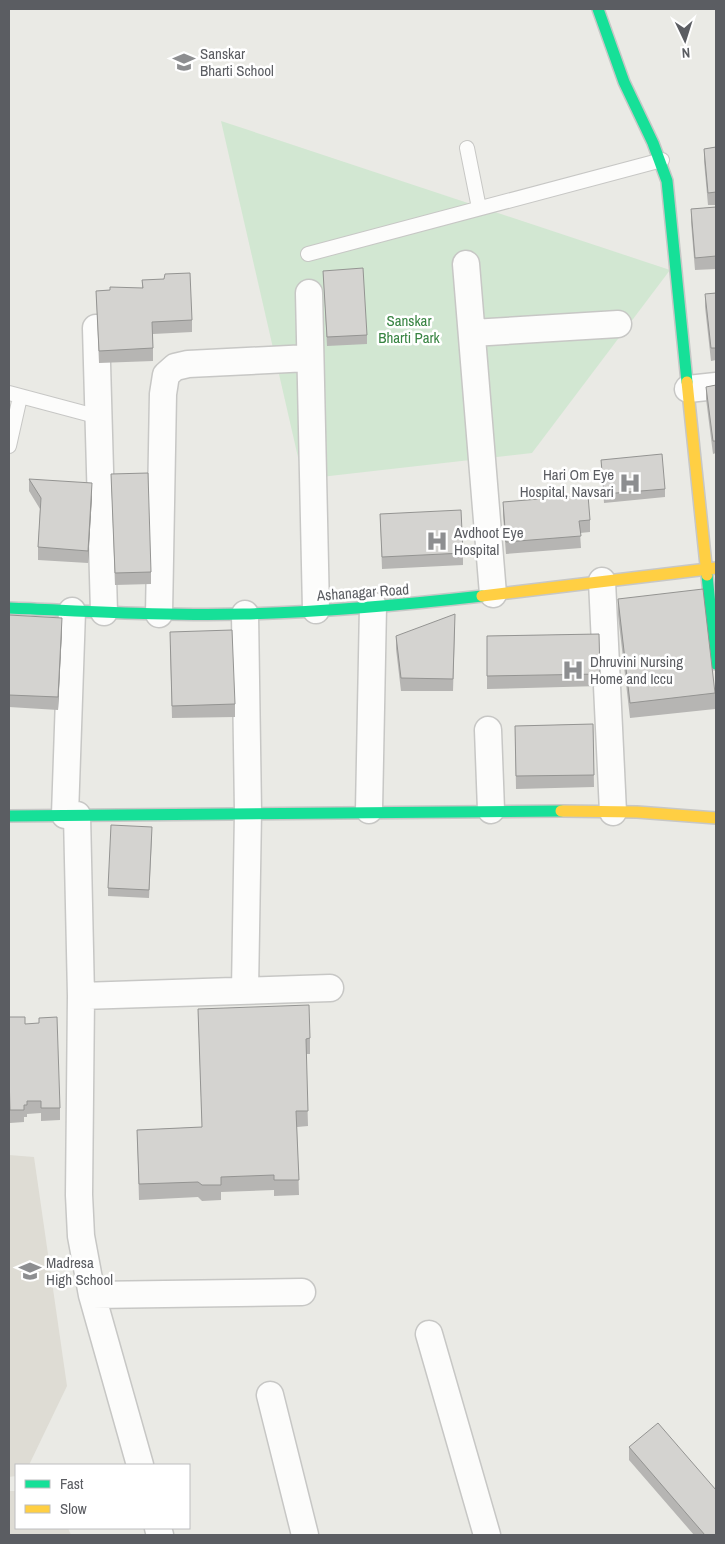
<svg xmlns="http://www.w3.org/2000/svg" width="725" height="1544" font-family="'Archivo Narrow',sans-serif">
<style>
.education{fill:#dedcd4}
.green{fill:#d2e7d2}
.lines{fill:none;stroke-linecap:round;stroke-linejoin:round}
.lane-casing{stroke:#c7c7c5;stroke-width:16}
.street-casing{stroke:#c7c7c5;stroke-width:29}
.fast-casing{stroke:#c7c7c6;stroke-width:14}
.slow-casing{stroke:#c7c7c6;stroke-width:14}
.lane{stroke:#fcfcfb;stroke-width:14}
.street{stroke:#fcfcfb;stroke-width:26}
.fast{stroke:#16e098;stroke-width:11}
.slow{stroke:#ffcf43;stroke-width:11}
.wall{fill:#b6b5b3}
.shaded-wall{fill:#949492}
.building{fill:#d4d3d0;stroke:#949492}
.labels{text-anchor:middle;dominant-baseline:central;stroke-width:5;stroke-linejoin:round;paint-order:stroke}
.poi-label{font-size:15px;fill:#5b5d62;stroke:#fff;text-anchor:start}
.park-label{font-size:15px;fill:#388442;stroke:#fff}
.street-label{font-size:15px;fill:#5b5d62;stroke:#fff}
</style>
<rect width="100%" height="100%" fill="#eaeae5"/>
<path class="education" d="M 9,1155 L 34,1157 L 67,1386 L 29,1465 L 16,1465 L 16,1476 L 9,1477 Z
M 9,1491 L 16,1491 L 16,1528 L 68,1528 L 71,1535 L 9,1535 Z"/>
<path class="green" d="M 221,121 L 670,270 L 532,453 L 303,479 Z"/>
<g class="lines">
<g class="lane-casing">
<path id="lane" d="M 467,148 L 479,208
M 308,254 L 662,160
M 9,393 L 99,417
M 9,446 L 20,397"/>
</g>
<g class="street-casing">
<path id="street" d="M 466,264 L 493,594
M 309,293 L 316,610
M 96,328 L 104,612
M 472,333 L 618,324
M 688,389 L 716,386
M 602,581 L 613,812
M 159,614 L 163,394 L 166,375 L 175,367 L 188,364 L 309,358
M 245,614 L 248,812 L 245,990
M 488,730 L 491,810
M 369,810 L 373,606
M 65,815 L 72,611
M 77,815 L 81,996 L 79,1195 L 81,1236 L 92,1295 L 140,1465
M 81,996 L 330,988
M 92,1295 L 302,1292
M 429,1334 L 487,1535
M 270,1395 L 305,1535
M 158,1528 L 160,1535"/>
</g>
<g class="fast-casing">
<path id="fast" d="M 598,9 L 624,82 L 653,143 L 667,181 L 687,382
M 707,575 L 716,664
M 9,608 C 87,611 166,616 244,614 C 323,612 403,605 482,596
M 9,816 L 561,811"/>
</g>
<g class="slow-casing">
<path id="slow" d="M 687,382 L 707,575
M 482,596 L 716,568
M 561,811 L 637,812 L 716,818"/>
</g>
<use href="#lane" class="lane"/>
<use href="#street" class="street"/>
<use href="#fast" class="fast"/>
<use href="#slow" class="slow"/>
</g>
<path class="wall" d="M 716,147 L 716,205 L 708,205 L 704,161 L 704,149 Z
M 716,207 L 716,269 L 695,270 L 691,222 L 691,209 Z
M 323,271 L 367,335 L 367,344 L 327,346 Z
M 142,280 L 192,320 L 192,332 L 153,334 L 153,361 L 99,363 L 96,291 L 142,288 Z
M 716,293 L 716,360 L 711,361 L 705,307 L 705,294 Z
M 716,385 L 716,453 L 713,454 L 706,399 L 706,387 Z
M 601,460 L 665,489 L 665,497 L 604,503 Z
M 111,474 L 151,572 L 151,584 L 115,585 Z
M 29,479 L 92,496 L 88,563 L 38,560 L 38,547 L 40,509 L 29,491 Z
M 503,502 L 590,520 L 590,532 L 580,533 L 581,548 L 506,554 L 503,515 Z
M 380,514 L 463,553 L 463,565 L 382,569 Z
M 618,599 L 715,693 L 715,709 L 630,718 L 618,615 Z
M 9,615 L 62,630 L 58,710 L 9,707 Z
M 455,627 L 453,691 L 401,691 L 396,649 L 396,636 Z
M 599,634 L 600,686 L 487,689 L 487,636 Z
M 170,645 L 235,704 L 235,717 L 172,718 Z
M 593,724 L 594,787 L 516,789 L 515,726 Z
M 152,836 L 149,898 L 108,896 L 108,888 Z
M 198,1009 L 310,1038 L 310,1054 L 306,1054 L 308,1126 L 297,1127 L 299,1195 L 274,1196 L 274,1190 L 221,1192 L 221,1200 L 202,1201 L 198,1197 L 139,1200 L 137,1130 L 202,1127 Z
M 9,1017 L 25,1024 L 60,1108 L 60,1120 L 41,1121 L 41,1113 L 27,1114 L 27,1117 L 24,1117 L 24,1122 L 10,1123 L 9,1087 Z
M 629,1447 L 716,1535 L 694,1535 L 629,1460 Z"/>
<path class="shaded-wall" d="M 92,483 L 92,496 L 88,563 L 88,551 Z
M 62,618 L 62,630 L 58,710 L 58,697 Z"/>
<path class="building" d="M 716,147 L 716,192 L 708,193 L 704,149 Z
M 716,207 L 716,256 L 695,258 L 691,209 Z
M 363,268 L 367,335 L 327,337 L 323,271 Z
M 190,273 L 192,320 L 152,322 L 153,348 L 99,351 L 96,291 L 110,290 L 110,287 L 143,288 L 142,280 L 164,279 L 165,274 Z
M 716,293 L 716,348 L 711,348 L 705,294 Z
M 716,385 L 716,441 L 713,441 L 706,387 Z
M 662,454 L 665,489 L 604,494 L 601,460 Z
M 148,473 L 151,572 L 115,573 L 111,474 Z
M 29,479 L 92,483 L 88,551 L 38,547 L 41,498 Z
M 588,495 L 590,520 L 579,521 L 581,536 L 506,542 L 503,502 Z
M 461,510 L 463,553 L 382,557 L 380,514 Z
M 703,589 L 715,693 L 630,703 L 618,599 Z
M 455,614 L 453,679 L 401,678 L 396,636 Z
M 9,615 L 62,618 L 58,697 L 9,695 Z
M 232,630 L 235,704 L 172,706 L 170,632 Z
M 599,634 L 600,674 L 487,676 L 487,636 Z
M 593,724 L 594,775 L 516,776 L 515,726 Z
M 111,825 L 152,827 L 149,890 L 108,888 Z
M 309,1005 L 310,1038 L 306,1039 L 308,1111 L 296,1111 L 299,1180 L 274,1180 L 274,1175 L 221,1177 L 221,1185 L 202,1185 L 198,1182 L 139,1184 L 137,1130 L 202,1127 L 198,1009 Z
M 9,1017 L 25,1017 L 25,1024 L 39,1023 L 39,1018 L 57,1017 L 60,1108 L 41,1108 L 41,1101 L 27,1101 L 27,1105 L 24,1105 L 24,1110 L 10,1110 L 9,1074 Z
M 658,1423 L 716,1490 L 716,1535 L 705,1535 L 629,1447 Z"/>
<defs>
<g id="school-bare" transform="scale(1.725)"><path d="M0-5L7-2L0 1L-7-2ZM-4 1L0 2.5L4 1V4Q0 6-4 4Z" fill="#8d8e90" stroke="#fff" stroke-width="2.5" paint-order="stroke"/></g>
<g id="hospital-bare" transform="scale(1.725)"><path d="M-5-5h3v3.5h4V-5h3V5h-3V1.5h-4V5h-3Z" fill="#8d8e90" stroke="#fff" stroke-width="2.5" paint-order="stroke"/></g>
</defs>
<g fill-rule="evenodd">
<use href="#school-bare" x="184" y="62"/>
<use href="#hospital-bare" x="630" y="483"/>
<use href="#hospital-bare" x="437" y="541"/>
<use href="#hospital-bare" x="573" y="670"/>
<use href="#school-bare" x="30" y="1271"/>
</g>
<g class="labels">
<g class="poi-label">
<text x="200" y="53">Sanskar<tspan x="200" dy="17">Bharti School</tspan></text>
<text x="614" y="474" text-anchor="end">Hari Om Eye<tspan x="614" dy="17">Hospital, Navsari</tspan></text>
<text x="454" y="532">Avdhoot Eye<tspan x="454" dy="17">Hospital</tspan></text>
<text x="590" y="661">Dhruvini Nursing<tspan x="590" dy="17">Home and Iccu</tspan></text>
<text x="46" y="1262">Madresa<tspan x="46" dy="17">High School</tspan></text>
</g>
<g class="park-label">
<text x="409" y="320">Sanskar<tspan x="409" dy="17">Bharti Park</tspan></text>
</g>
<g class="street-label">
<text transform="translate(363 592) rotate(-4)">Ashanagar Road</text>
</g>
</g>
<rect width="725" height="1544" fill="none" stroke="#5b5d62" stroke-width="20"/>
<rect x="15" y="1464" width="175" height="65" fill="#ffffff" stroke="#bdbec0"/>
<rect x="25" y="1480" width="25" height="8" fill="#16e098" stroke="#bdbec0"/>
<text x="60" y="1489" font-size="15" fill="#5b5d62">Fast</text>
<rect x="25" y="1505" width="25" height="8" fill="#ffcf43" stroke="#bdbec0"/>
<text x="60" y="1514" font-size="15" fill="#5b5d62">Slow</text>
<g transform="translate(685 40) rotate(176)" stroke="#ffffff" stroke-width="4" paint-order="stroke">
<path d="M0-4L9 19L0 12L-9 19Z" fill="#5b5d62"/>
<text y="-8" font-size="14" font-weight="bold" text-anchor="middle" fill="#5b5d62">N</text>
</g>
</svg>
